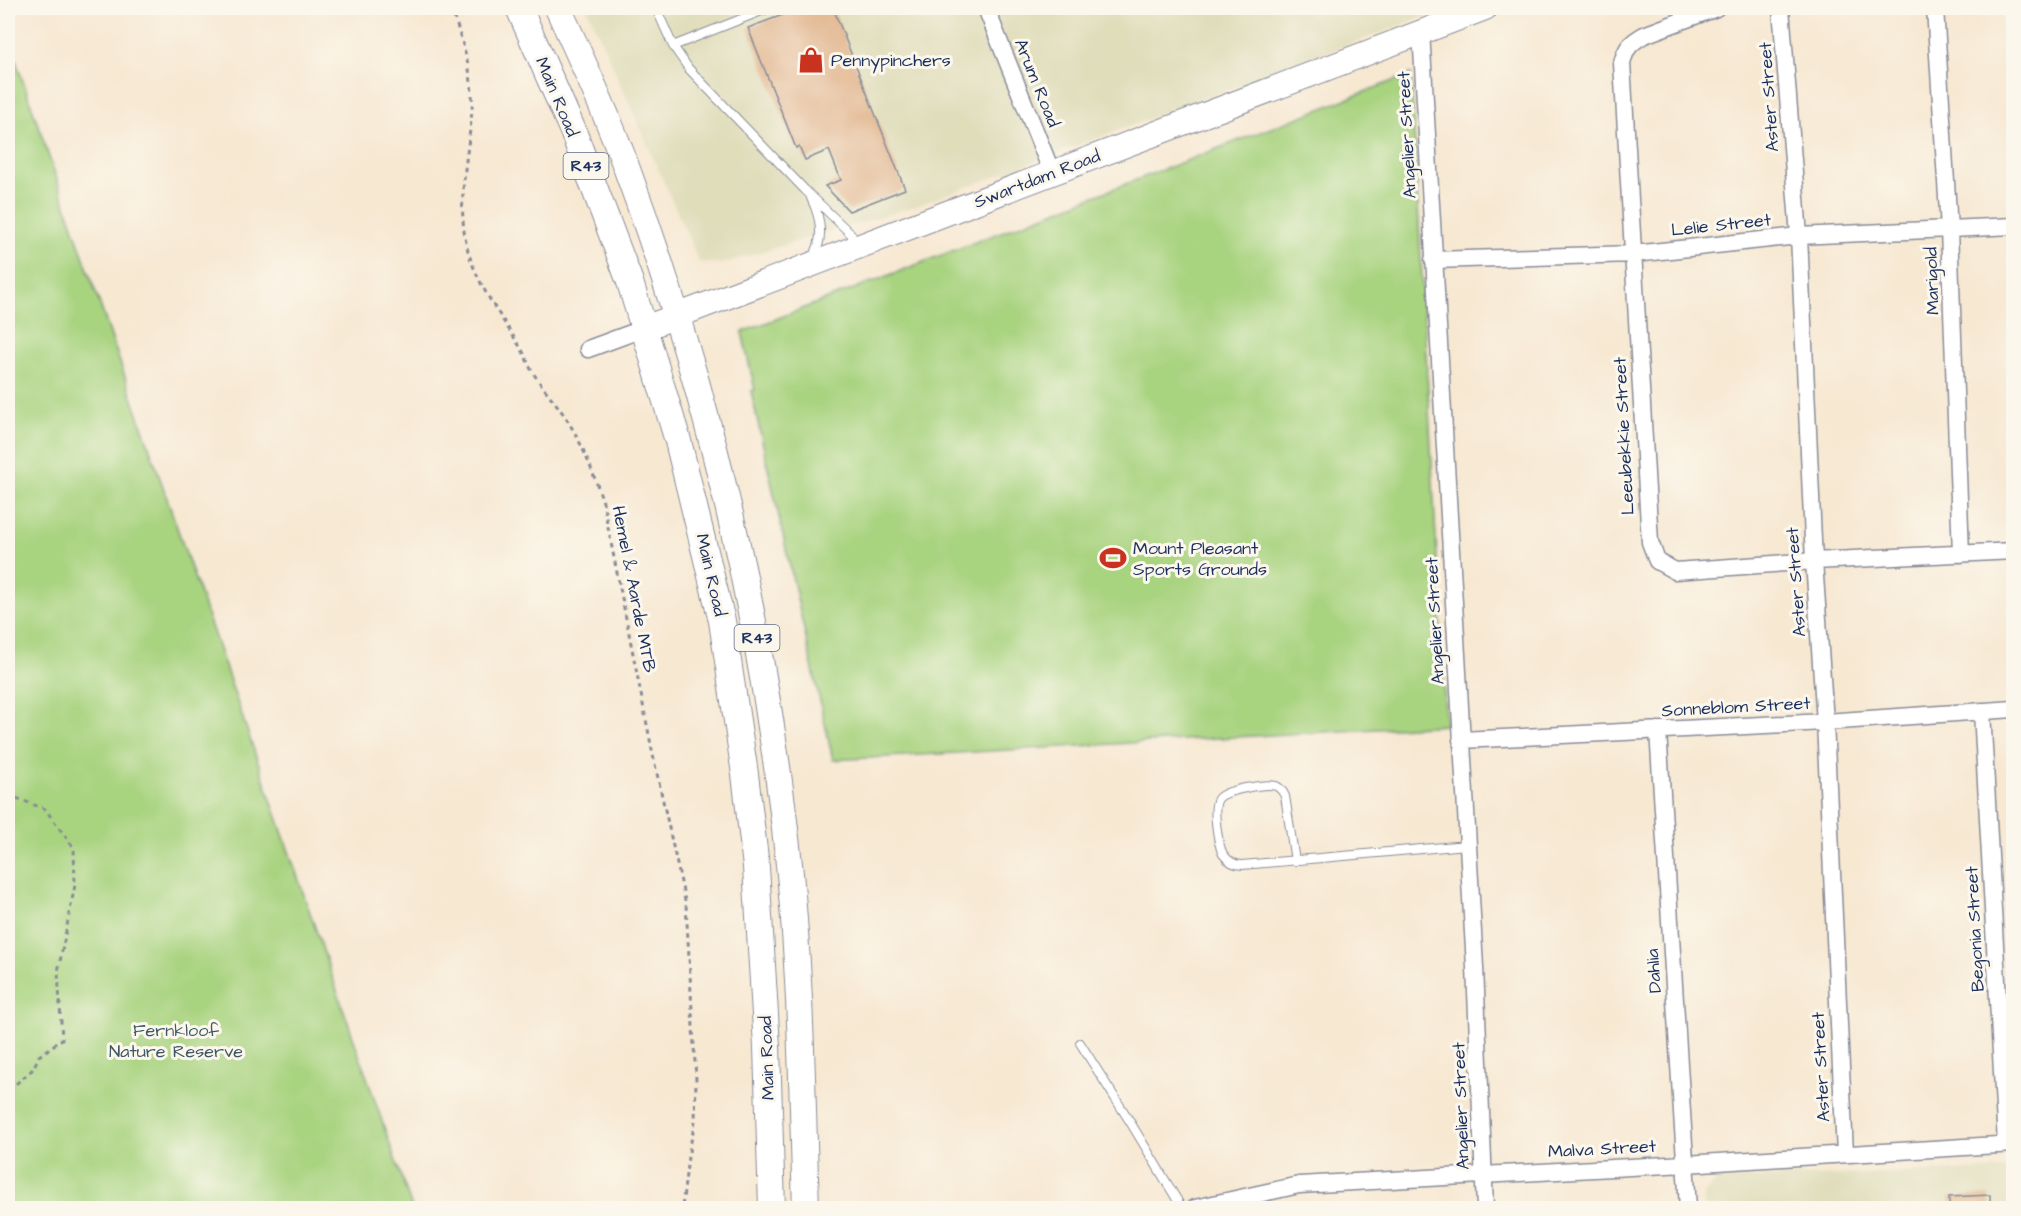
<svg xmlns="http://www.w3.org/2000/svg" width="2021" height="1216" font-family="'Architects Daughter',sans-serif">
<style>
.built{fill:#e0ddbb}
.park{fill:#a8d37f;stroke:#62816e;stroke-width:1.5}
.building{fill:#dfaf85}
.lines{fill:none;stroke-linecap:round;stroke-linejoin:round}
.lane-casing{stroke:#898c98;stroke-width:10}
.street-casing{stroke:#898c98;stroke-width:19}
.secondary-casing{stroke:#898c98;stroke-width:26}
.primary-casing{stroke:#898c98;stroke-width:28}
.path{stroke:#898c98;stroke-width:3;stroke-dasharray:4.5 4.5;stroke-linecap:butt}
.lane{stroke:#fff;stroke-width:8}
.street{stroke:#fff;stroke-width:16}
.secondary{stroke:#fff;stroke-width:24}
.primary{stroke:#fff;stroke-width:26}
.labels{text-anchor:middle;dominant-baseline:central;stroke-width:6;stroke-linejoin:round;paint-order:stroke}
.shield{fill:#fbf7ec;stroke:#5e6b89;stroke-width:1.5}
.shield-label{font-size:16px;font-weight:bold;fill:#1b2f5e}
.poi-label{font-size:18px;fill:#1b2f5e;stroke:#fbf7ec;text-anchor:start}
.street-label{font-size:18px;fill:#1b2f5e;stroke:#fbf7ec}
.park-label{font-size:18px;fill:#3e5866;stroke:#fbf7ec}
</style>
<rect width="100%" height="100%" fill="#fbf7ec"/>
<filter id="ink" filterUnits="userSpaceOnUse"><feTurbulence type="fractalNoise" baseFrequency=".0167" numOctaves="2"/><feDisplacementMap in="SourceGraphic" scale="12" xChannelSelector="R" yChannelSelector="G"/><feConvolveMatrix kernelMatrix="1 2 1 2 8 2 1 2 1" color-interpolation-filters="sRGB"/></filter>
<filter id="wash" filterUnits="userSpaceOnUse"><feTurbulence type="fractalNoise" baseFrequency=".008" numOctaves="4" result="noise"/><feDisplacementMap in="SourceGraphic" scale="24" xChannelSelector="R" yChannelSelector="G"/><feGaussianBlur stdDeviation="1.35" result="paint"/><feColorMatrix in="noise" values="0 0 0 0 0 0 0 0 0 0 0 0 0 0 0 0 0 1.4 0 .05"/><feComposite in="paint" operator="in"/></filter>
<g filter="url(#wash)">
<rect width="100%" height="100%" fill="#f7e8d2"/>
<path class="built" d="M 587,8 L 1447,8 L 913,207 L 721,264 L 699,262 Z
M 2013,1169 L 2013,1208 L 1704,1208 L 1704,1195 L 1717,1179 Z"/>
<path class="park" d="M 8,38 L 412,1208 L 8,1208 Z
M 1411,74 L 1446,725 L 833,760 L 751,391 L 755,390 L 742,332 Z"/>
<g id="blocks">
<path class="building" d="M 801,8 L 833,8 L 905,189 L 849,211 L 825,186 L 841,180 L 829,150 L 805,160 L 799,146 L 796,148 L 748,28 Z
M 1990,1195 L 1990,1209 L 1949,1209 L 1949,1197 Z"/>
</g>
</g>
<g filter="url(#ink)">
<use href="#blocks" fill-opacity="0" stroke="#898c98" stroke-width="1.5"/>
<g class="lines">
<g class="lane-casing">
<path id="lane" d="M 656,8 L 673,46 L 689,69 L 805,190 L 851,234 L 856,245
M 673,46 L 769,8
M 811,198 C 821,218 825,239 812,259
M 1295,861 L 1285,796 C 1283,792 1281,788 1276,786 C 1266,783 1224,790 1218,799 C 1212,807 1218,845 1223,854 C 1228,861 1234,865 1242,865 L 1467,845
M 1080,1043 L 1129,1120 L 1182,1208"/>
</g>
<g class="street-casing">
<path id="street" d="M 986,8 L 1052,173
M 1716,8 L 1644,35 C 1630,43 1626,48 1622,63 L 1650,542 L 1657,561 L 1675,571 L 1814,561 L 2014,551
M 1781,8 L 1799,236 L 1814,561 L 1825,722 L 1845,1154
M 1935,8 L 1949,229 L 1961,554
M 1421,31 L 1475,967 L 1485,1208
M 1433,260 L 1634,254 L 1799,236 L 2014,226
M 588,349 L 645,328
M 1982,711 L 2006,1144
M 1658,730 L 1688,1208
M 1461,740 L 1825,722 L 2014,709
M 1195,1208 L 1299,1185 L 1685,1164 L 2014,1144"/>
</g>
<g class="secondary-casing">
<path id="secondary" d="M 645,328 L 1485,8"/>
</g>
<g class="primary-casing">
<path id="primary" d="M 519,8 L 573,131 L 630,282 L 678,441 L 722,621 L 745,774 L 756,867 L 767,1047 L 772,1208
M 558,8 C 581,58 605,109 624,161 C 708,388 762,615 788,855 C 801,972 802,1091 806,1208"/>
</g>
<path class="path" d="M 451,8 C 462,40 474,74 472,110 C 468,160 453,214 472,263 C 484,295 505,322 522,350 C 526,357 528,364 532,371 C 543,389 558,404 569,423 C 584,447 594,475 603,502 L 654,760 L 686,905 L 696,1080 L 695,1121 L 688,1157 L 682,1208
M 8,795 L 45,809 L 74,848 L 75,885 L 58,972 L 62,1039 L 39,1056 L 33,1069 L 8,1091"/>
<use href="#lane" class="lane"/>
<use href="#street" class="street"/>
<use href="#secondary" class="secondary"/>
<use href="#primary" class="primary"/>
</g>
</g>
<defs>
<g id="shop-bare" transform="scale(2.07)"><path d="M-5-2.5h2.3a2.7 3.5 0 0 1 5.4 0H5L5.5 6h-11ZM-1.5-2.5h3a1.5 2.3 0 0 0-3 0Z" fill="#c8321e" stroke="#fbf7ec" stroke-width="2.5" paint-order="stroke"/></g>
<g id="stadium-bare" transform="scale(2.07)"><path d="M0-5a6.5 5 0 1 0 0 10a6.5 5 0 1 0 0-10ZM-3.5-1.8h7v3.6h-7Z" fill="#c8321e" stroke="#fbf7ec" stroke-width="2.5" paint-order="stroke"/></g>
</defs>
<g fill-rule="evenodd">
<use href="#shop-bare" x="811" y="60"/>
<use href="#stadium-bare" x="1113" y="558"/>
</g>
<g class="labels">
<g class="shield">
<rect x="563.5" y="153" width="45" height="26" rx="4.5"/>
<rect x="734.5" y="625" width="45" height="26" rx="4.5"/>
</g>
<g class="shield-label">
<text x="586" y="166">R43</text>
<text x="757" y="638">R43</text>
</g>
<g class="poi-label">
<text x="831" y="60">Pennypinchers</text>
<text x="1133" y="548">Mount Pleasant<tspan x="1133" dy="21">Sports Grounds</tspan></text>
</g>
<g class="street-label">
<text transform="translate(1037 83) rotate(68)">Arum Road</text>
<text transform="translate(557 97) rotate(67)">Main Road</text>
<text transform="translate(1769 97) rotate(-94)">Aster Street</text>
<text transform="translate(1407 135) rotate(-93)">Angelier Street</text>
<text transform="translate(1037 179) rotate(-21)">Swartdam Road</text>
<text transform="translate(1721 225) rotate(-6)">Lelie Street</text>
<text transform="translate(1932 281) rotate(-92)">Marigold</text>
<text transform="translate(1624 436) rotate(-93)">Leeubekkie Street</text>
<text transform="translate(711 575) rotate(77)">Main Road</text>
<text transform="translate(1796 582) rotate(-94)">Aster Street</text>
<text transform="translate(634 589) rotate(79)">Hemel &amp; Aarde MTB</text>
<text transform="translate(1435 621) rotate(-93)">Angelier Street</text>
<text transform="translate(1736 707) rotate(-3)">Sonneblom Street</text>
<text transform="translate(1975 929) rotate(-93)">Begonia Street</text>
<text transform="translate(1654 971) rotate(-94)">Dahlia</text>
<text transform="translate(767 1058) rotate(-92)">Main Road</text>
<text transform="translate(1821 1067) rotate(-93)">Aster Street</text>
<text transform="translate(1461 1106) rotate(-92)">Angelier Street</text>
<text transform="translate(1602 1149) rotate(-3)">Malva Street</text>
</g>
<g class="park-label">
<text x="176" y="1030">Fernkloof<tspan x="176" dy="21">Nature Reserve</tspan></text>
</g>
</g>
<rect width="2021" height="1216" fill="none" stroke="#fbf7ec" stroke-width="30"/>
</svg>
